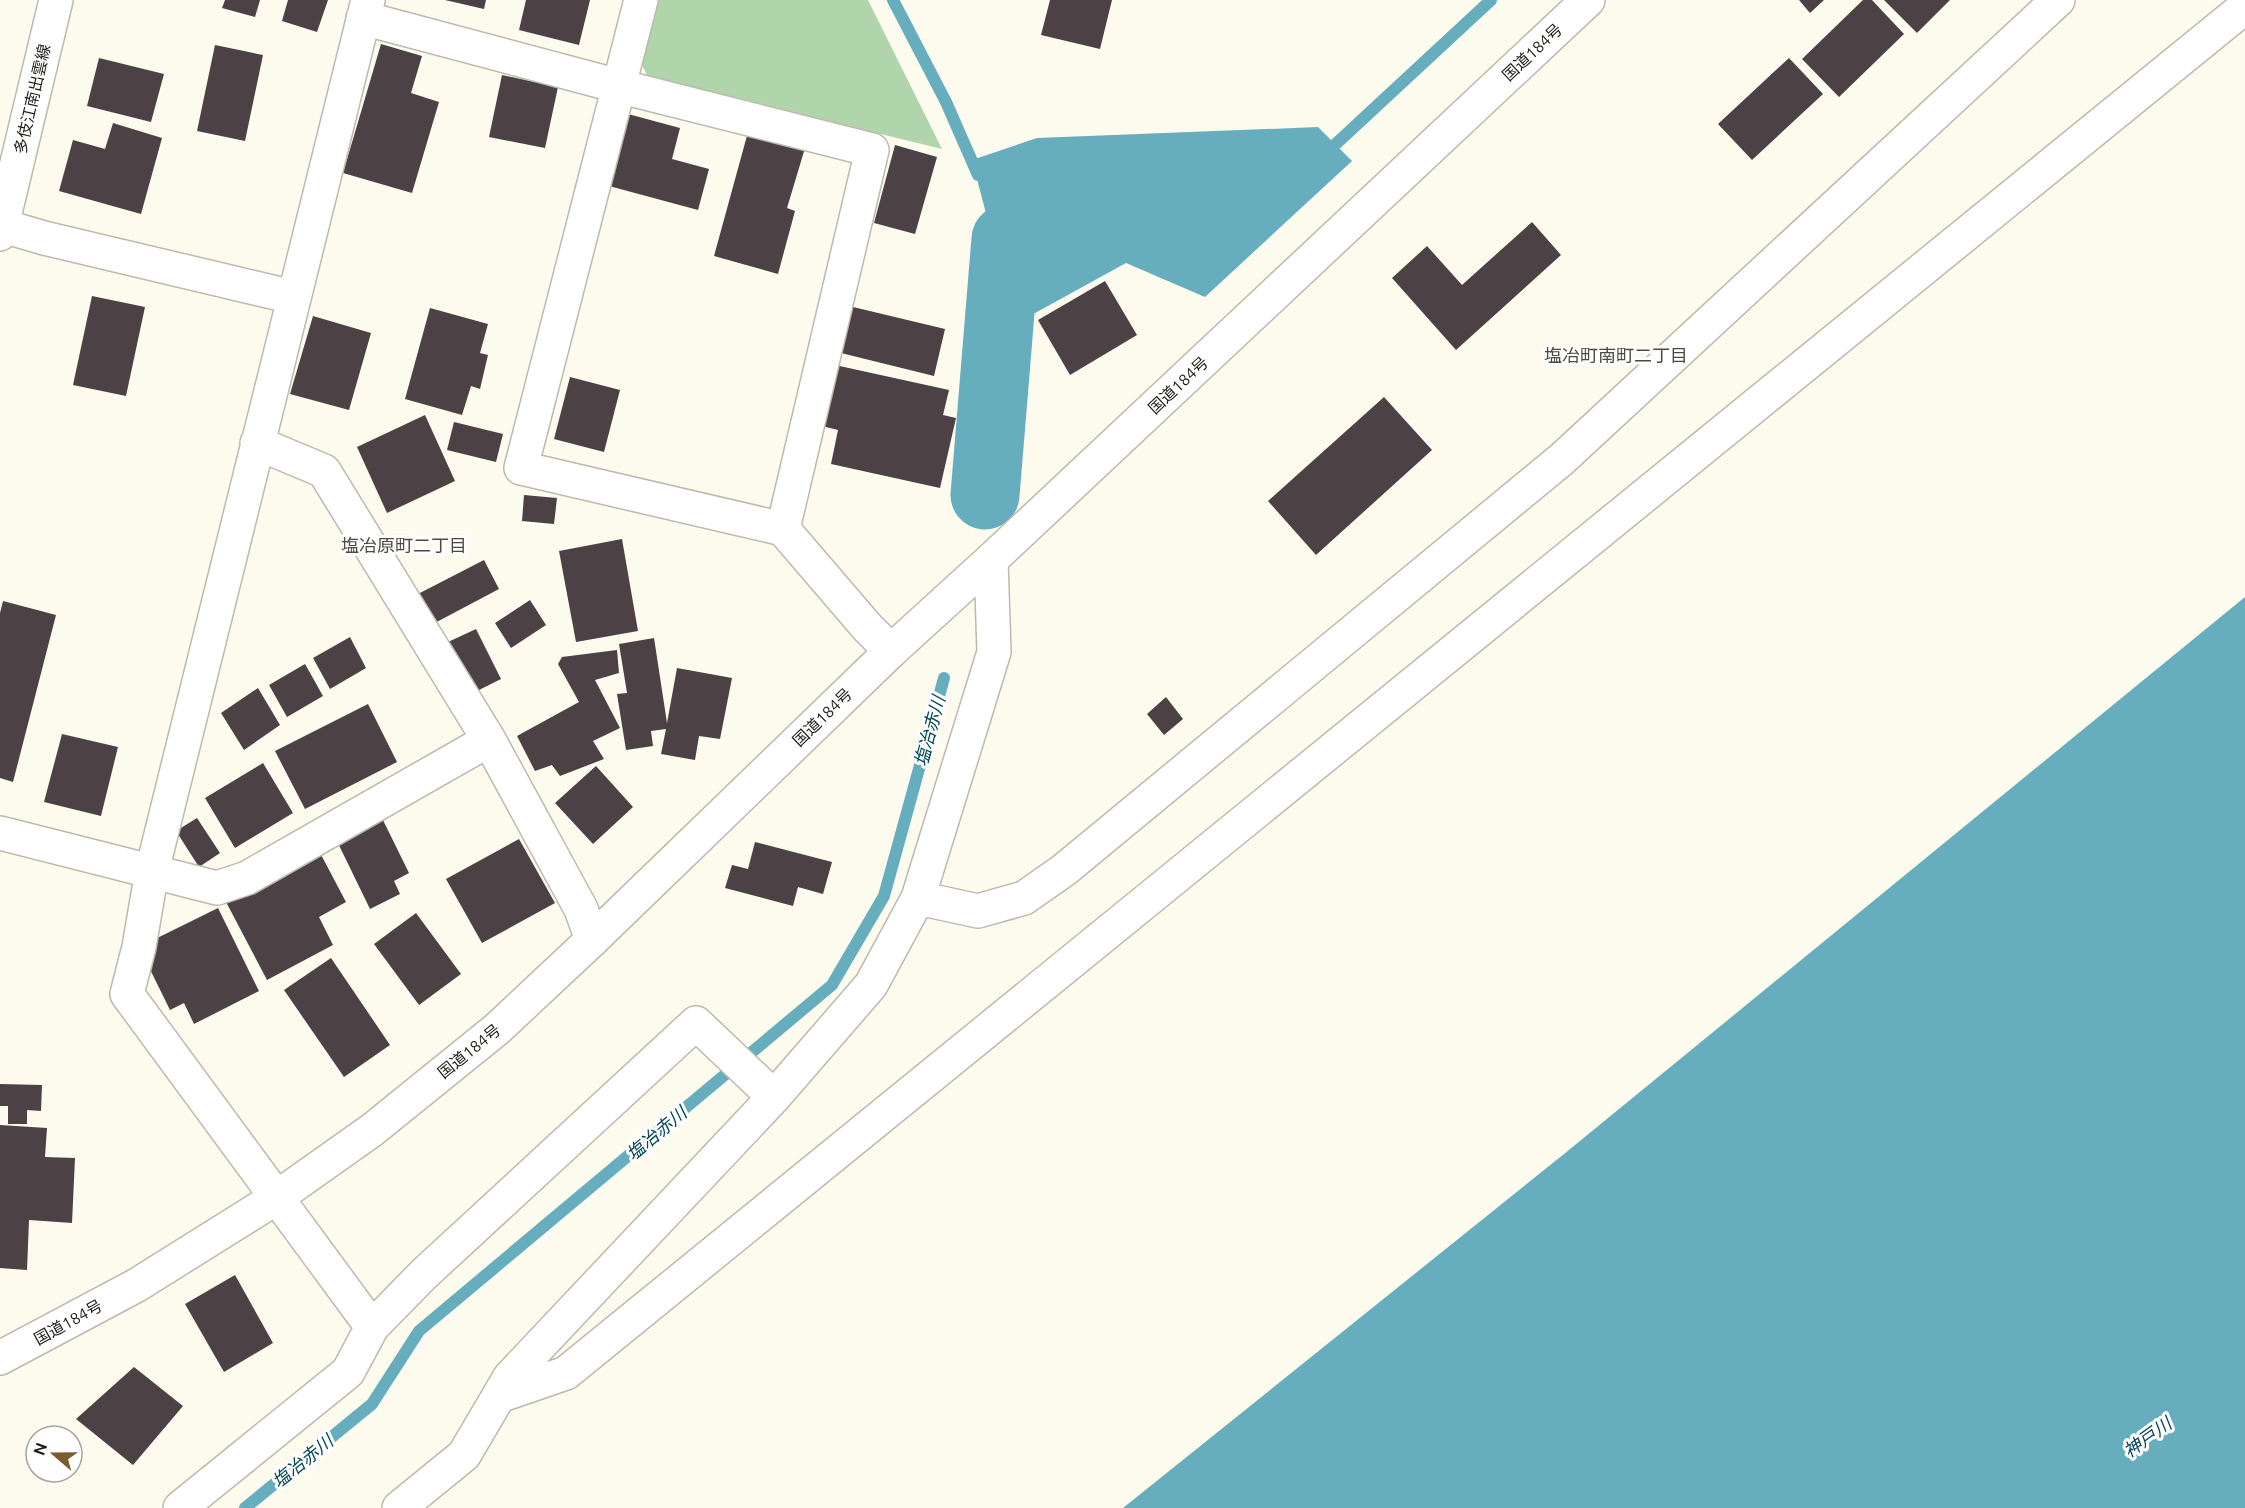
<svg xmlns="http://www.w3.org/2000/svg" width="2245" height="1508" font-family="Ubuntu,'Noto Sans JP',sans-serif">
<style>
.green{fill:#b1d5ab}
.water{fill:#66aebe}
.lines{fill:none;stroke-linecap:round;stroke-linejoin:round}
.stream{stroke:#66aebe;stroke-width:12}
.river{stroke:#66aebe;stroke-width:69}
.building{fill:#4c4144}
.street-casing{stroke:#bcbaae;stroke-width:36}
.secondary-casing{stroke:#bcbaae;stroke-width:36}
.highway-casing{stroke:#bcbaae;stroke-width:36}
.street{stroke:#fff;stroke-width:33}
.secondary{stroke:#fff;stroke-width:33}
.highway{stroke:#fff;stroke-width:33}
.labels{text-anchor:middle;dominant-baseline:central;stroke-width:6;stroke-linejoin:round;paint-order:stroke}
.street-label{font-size:16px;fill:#1d1c17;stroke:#fff}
.neighbourhood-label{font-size:18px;fill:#4d4a40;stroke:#fff}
.water-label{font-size:18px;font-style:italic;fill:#024753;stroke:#fff}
</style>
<rect width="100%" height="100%" fill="#fdfaee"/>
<path class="green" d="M 654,0 L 868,0 L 942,149 L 648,77 L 640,61 Z"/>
<path class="water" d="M 1318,127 L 1352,161 L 1205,297 L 1126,263 L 1026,318 L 984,323 L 989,225 L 972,160 L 1037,138 Z
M 2245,597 L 2245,1508 L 1123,1508 L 1564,1154 Z"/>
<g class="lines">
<path class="stream" d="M 893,0 L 946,102 L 978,175
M 1325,154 L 1491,0
M 245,1508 L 372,1404 L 419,1331 L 832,985 L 884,896 L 944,678"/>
<path class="river" d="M 985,495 L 1006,239"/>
</g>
<path class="building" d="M 225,0 L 260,0 L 255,17 L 222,8 Z
M 288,0 L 328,0 L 317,32 L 282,21 Z
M 445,0 L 486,0 L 484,9 Z
M 526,0 L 590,0 L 579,45 L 519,30 Z
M 1050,0 L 1112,0 L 1100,49 L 1041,35 Z
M 1799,0 L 1824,0 L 1810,13 Z
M 1863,0 L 1872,0 L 1904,34 L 1839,97 L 1802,59 Z
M 1884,0 L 1950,0 L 1917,33 Z
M 381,44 L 422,56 L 411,93 L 439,102 L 412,193 L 343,173 Z
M 215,45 L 263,55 L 245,141 L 197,131 Z
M 99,58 L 164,74 L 151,122 L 87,106 Z
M 1789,58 L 1823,94 L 1752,160 L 1718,124 Z
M 502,75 L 558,87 L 545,148 L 489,137 Z
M 628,114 L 680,128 L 672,159 L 709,169 L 698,210 L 609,186 Z
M 113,123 L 162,138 L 141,214 L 59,191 L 73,140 L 105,149 Z
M 748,132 L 805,148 L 787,208 L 795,211 L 778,274 L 714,256 Z
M 895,145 L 937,157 L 915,234 L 874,223 Z
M 1532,222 L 1561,255 L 1456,350 L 1392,278 L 1427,246 L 1462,285 Z
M 1105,281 L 1137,335 L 1070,375 L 1038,320 Z
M 92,296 L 145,307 L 126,396 L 73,385 Z
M 853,307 L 945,329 L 934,376 L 841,353 Z
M 430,308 L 488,324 L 480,353 L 488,355 L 480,389 L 471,386 L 462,415 L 405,399 Z
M 313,316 L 371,333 L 349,410 L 290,394 Z
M 835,365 L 949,390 L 943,415 L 956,418 L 940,488 L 831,464 L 838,430 L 822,426 Z
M 570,377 L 620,390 L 604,452 L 554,439 Z
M 1384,397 L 1432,450 L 1316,555 L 1268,501 Z
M 425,415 L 455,481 L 387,513 L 357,447 Z
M 454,422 L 503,434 L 496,462 L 447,450 Z
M 524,495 L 557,498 L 554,524 L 522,521 Z
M 622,539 L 638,631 L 576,642 L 559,551 Z
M 484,560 L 499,589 L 431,625 L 416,595 Z
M 530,600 L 546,625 L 511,648 L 495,623 Z
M 3,601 L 56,615 L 13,782 L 0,778 L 0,613 Z
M 476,629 L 501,679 L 473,693 L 448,642 Z
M 350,637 L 366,668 L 330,689 L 313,658 Z
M 654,638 L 667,723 L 677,668 L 732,678 L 720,739 L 699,736 L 695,760 L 661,754 L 666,729 L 651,731 L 653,746 L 626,750 L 617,694 L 627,693 L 619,644 Z
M 617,650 L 619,673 L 595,680 L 620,728 L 593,741 L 604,759 L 560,776 L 552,765 L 535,771 L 517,736 L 579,702 L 558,664 L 562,657 Z
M 305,664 L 323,696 L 287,717 L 269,685 Z
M 258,688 L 280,725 L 244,750 L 221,713 Z
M 1166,697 L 1183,719 L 1164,735 L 1147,714 Z
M 368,704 L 397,762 L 305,809 L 275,751 Z
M 62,734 L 118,747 L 101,816 L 44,802 Z
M 263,763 L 293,813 L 235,848 L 205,798 Z
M 596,766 L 633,807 L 593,844 L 555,803 Z
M 379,812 L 409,873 L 394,881 L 400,894 L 370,909 L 334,835 Z
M 197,818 L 220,853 L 199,867 L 176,831 Z
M 519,839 L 555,903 L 482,943 L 446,879 Z
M 755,842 L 832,862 L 823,894 L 798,887 L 793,906 L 725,888 L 732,865 L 748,869 Z
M 318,849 L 346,902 L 319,917 L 333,945 L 267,980 L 225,900 Z
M 218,908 L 259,991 L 194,1024 L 184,1003 L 170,1010 L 139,947 Z
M 416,913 L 461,974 L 419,1005 L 374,944 Z
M 331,958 L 390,1045 L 344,1077 L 284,990 Z
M 0,1084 L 42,1085 L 41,1111 L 27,1110 L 27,1124 L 8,1124 L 8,1106 L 0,1106 Z
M 0,1125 L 47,1128 L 45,1157 L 75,1158 L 72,1223 L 29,1220 L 27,1270 L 0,1268 Z
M 235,1275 L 273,1343 L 224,1372 L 185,1304 Z
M 134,1367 L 183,1406 L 133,1465 L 76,1419 Z"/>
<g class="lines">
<g class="street-casing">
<path id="street" d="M 368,0 L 152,871 L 139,947 L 127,994 L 372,1327
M 641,0 L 521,468 L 783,529 L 867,627 L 891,651
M 363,18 L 618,86 L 872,150 L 783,529
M 0,225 L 44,238 L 293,297
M 257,443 L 324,471 L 489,740 L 581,909 L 592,940
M 0,833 L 217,888 L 247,878 L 489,740
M 918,898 L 978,911 L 1024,898 L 1064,870 L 1562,459 L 2058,0
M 499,1396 L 566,1373 L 2245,7
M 180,1508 L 348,1372 L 372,1327 L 424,1274 L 696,1023 L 774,1097
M 399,1508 L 464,1455 L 510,1377 L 774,1097 L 871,985 L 918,898 L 994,652 L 991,560"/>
</g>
<g class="secondary-casing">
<path id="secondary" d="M 0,234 L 56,0"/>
</g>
<g class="highway-casing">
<path id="highway" d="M 0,1358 L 137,1285 L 276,1198 L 372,1130 L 497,1029 L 592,940 L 891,651 L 991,560 L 1588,0"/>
</g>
<use href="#street" class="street"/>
<use href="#secondary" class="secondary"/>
<use href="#highway" class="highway"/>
</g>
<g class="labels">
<g class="street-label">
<text transform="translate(1532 52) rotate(-43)">国道184号</text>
<text transform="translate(32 99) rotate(-77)">多伎江南出雲線</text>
<text transform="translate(1178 385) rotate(-43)">国道184号</text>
<text transform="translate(822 717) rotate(-44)">国道184号</text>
<text transform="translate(469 1051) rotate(-39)">国道184号</text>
<text transform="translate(68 1322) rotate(-29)">国道184号</text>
</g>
<g class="neighbourhood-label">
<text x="1616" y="355">塩冶町南町二丁目</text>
<text x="404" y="545">塩冶原町二丁目</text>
</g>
<g class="water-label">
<text transform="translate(929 731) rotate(-75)">塩冶赤川</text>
<text transform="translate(656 1133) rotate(-40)">塩冶赤川</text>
<text transform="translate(2147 1437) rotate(-36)">神戸川</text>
<text transform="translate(302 1461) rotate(-39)">塩冶赤川</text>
</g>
</g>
<g transform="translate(54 1454) rotate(290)"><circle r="28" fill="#ffffff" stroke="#a5a4a2" stroke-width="1.5"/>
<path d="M0-4.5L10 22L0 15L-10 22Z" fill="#795c2f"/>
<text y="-9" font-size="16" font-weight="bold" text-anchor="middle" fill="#1d1c17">N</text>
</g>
</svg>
